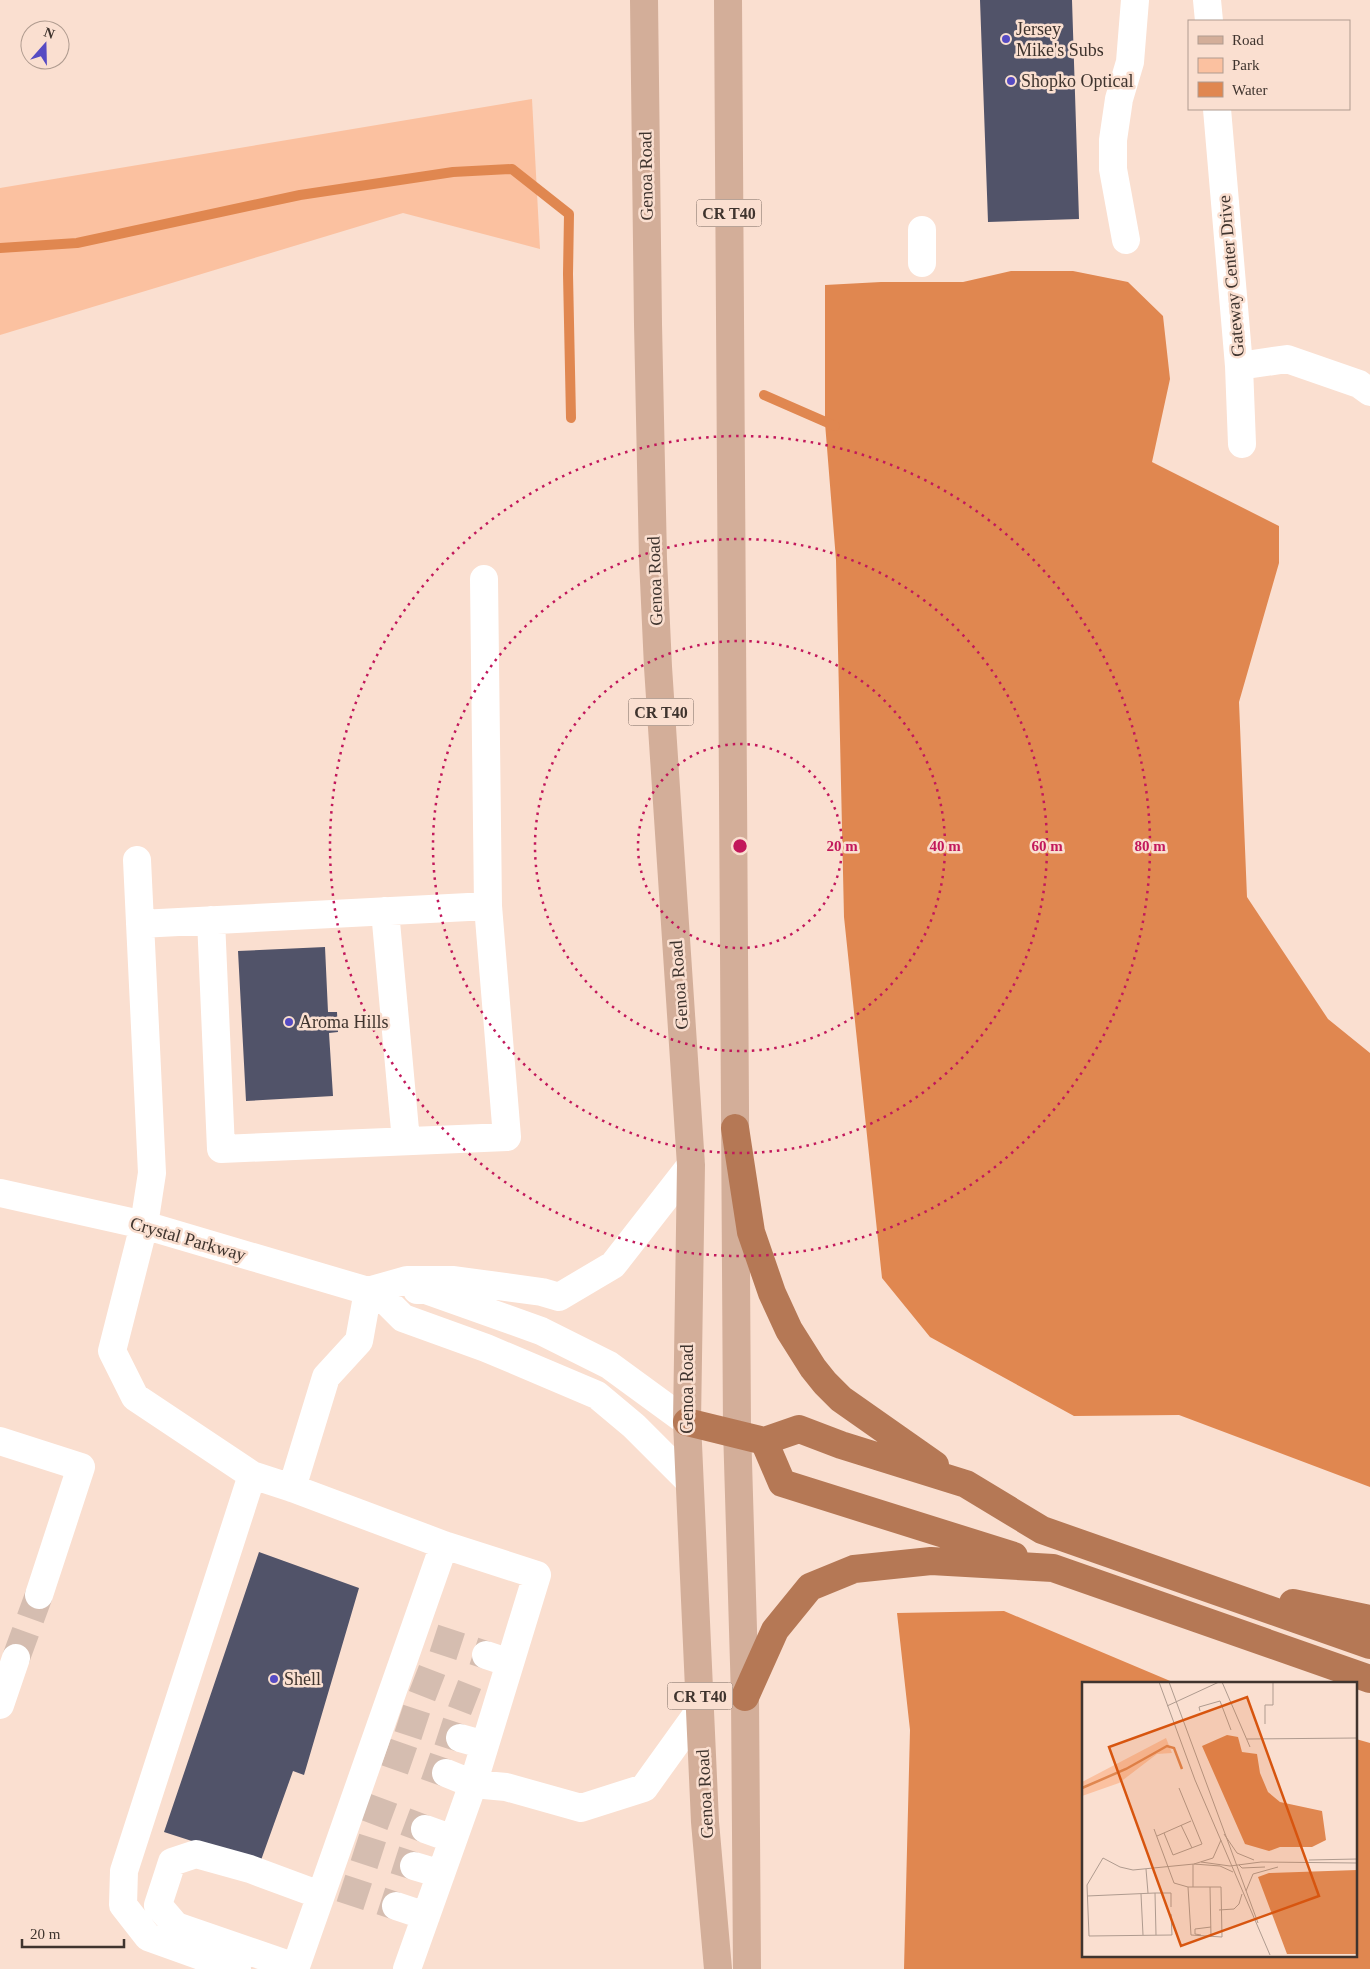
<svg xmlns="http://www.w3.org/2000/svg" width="1370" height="1969" font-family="Georgia,serif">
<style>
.green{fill:#fbc1a0}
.water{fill:#e08750}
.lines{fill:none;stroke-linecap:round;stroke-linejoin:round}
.stream{stroke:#e08750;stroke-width:10}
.building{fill:#515369}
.minor-tunnel{stroke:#d5bdb0;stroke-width:28;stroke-dasharray:28 14;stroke-linecap:butt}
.minor{stroke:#fff;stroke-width:28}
.major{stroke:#d3ae99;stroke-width:28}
.highway{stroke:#b57855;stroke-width:28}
.ring{fill:none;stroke:#c2185b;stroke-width:2.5;stroke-dasharray:2.5 5}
.poi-dot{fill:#564bc3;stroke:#fadfd0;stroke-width:2}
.labels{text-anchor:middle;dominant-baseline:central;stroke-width:5;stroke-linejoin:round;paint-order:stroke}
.shield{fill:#fadfd0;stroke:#77675f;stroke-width:1}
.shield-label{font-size:16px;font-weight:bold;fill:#3f342e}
.poi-label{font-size:18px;fill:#3f342e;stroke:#fadfd0;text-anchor:start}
.street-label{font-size:18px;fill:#3f342e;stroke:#fadfd0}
.inset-river{fill:none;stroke:#e08750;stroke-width:2.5}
.inset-road{fill:none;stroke:#af9b8f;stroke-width:1}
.view{fill:#d7550f;fill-opacity:0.15;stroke:#d7550f;stroke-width:2.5}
.inset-edge{fill:none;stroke:#3f342e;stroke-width:2.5}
.centre{fill:#c2185b;stroke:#fadfd0;stroke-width:2.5}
.ring-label{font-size:15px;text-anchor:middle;font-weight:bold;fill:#c2185b;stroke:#fadfd0;stroke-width:5;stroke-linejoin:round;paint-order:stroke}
</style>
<rect width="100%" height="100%" fill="#fadfd0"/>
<path class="green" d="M 532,99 L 540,249 L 403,213 L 0,335 L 0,188 Z"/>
<path class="water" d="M 1011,271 L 1073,271 L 1128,282 L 1163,316 L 1170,379 L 1152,462 L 1279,526 L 1279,563 L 1239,702 L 1247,897 L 1328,1019 L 1370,1053 L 1370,1487 L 1179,1415 L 1074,1416 L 930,1337 L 882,1278 L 844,917 L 836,560 L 825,423 L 825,285 L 881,282 L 963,282 Z
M 1004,1611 L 1175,1683 L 1084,1683 L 1084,1955 L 1356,1955 L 1356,1739 L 1370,1743 L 1370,1969 L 904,1969 L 910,1730 L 897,1613 Z"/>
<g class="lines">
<path class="stream" d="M 0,248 L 77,243 L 300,195 L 453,172 L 512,169 L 569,214 L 568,274 L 571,418
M 764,395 L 835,426"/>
</g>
<path class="building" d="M 980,0 L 1072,0 L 1079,219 L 988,222 Z
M 325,947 L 328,1012 L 337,1012 L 338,1032 L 329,1033 L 333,1096 L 246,1101 L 238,951 Z
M 259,1552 L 359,1588 L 304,1775 L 293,1771 L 260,1863 L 164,1832 Z"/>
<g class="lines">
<path class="minor-tunnel" d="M 434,1638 L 486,1655
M 16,1658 L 39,1595
M 414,1678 L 476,1702
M 399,1718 L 460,1738
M 386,1752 L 446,1773
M 366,1807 L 425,1829
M 355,1847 L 414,1866
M 341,1888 L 396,1906"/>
<path class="minor" d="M 1207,0 L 1209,21
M 1217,109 L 1239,366 L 1242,444
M 922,230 L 922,263
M 1126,240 L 1113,169 L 1113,140 L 1119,99 L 1130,62 L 1135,0
M 1239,366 L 1287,359 L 1359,384 L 1370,392
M 137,860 L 152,1173 L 144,1225 L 112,1351 L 135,1397 L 252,1475 L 292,1488 L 444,1545 L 537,1575 L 473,1784 L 407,1969
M 385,911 L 406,1141
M 211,920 L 221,1149 L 507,1137 L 488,906 L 484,579
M 140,924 L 488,906
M 0,1193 L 144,1225 L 368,1291 L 407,1280 L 454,1280 L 542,1292 L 559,1297 L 613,1265 L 691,1165
M 375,1290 L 403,1318 L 486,1348 L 597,1395 L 634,1426 L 689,1481
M 417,1290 L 426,1290 L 541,1331 L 609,1365 L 687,1422
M 0,1441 L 81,1467 L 39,1595
M 292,1488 L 326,1377 L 359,1341 L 368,1291
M 486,1655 L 510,1663
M 0,1705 L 16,1658
M 460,1738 L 485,1745
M 446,1773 L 473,1784 L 506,1787 L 581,1808 L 644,1788 L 700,1710
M 425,1829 L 453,1839
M 414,1866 L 441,1874
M 396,1906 L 426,1916
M 295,1967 L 176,1926 L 158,1905 L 172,1862 L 196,1854 L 250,1869 L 320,1895
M 237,1969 L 148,1937 L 123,1905 L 124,1871 L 252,1475
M 295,1969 L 444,1545"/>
<path class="major" d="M 644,0 L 648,324 L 653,559 L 658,667 L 691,1165 L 687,1422 L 705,1822 L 718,1969
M 728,0 L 737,1428 L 745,1697 L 747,1969"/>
<path class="highway" d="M 735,1128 L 751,1232 L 772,1293 L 789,1330 L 813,1368 L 825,1383 L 841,1399 L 935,1465
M 687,1422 L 764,1441 L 799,1429 L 841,1445 L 966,1484 L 1042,1530 L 1370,1645
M 764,1441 L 782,1483 L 1014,1556
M 1293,1603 L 1370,1619
M 745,1697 L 775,1630 L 810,1587 L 854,1569 L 931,1561 L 1053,1568 L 1370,1679"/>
</g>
<g class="ring">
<circle cx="740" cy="846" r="102"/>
<circle cx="740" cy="846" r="205"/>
<circle cx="740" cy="846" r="307"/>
<circle cx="740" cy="846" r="410"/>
</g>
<g class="poi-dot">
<circle cx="1006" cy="39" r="5"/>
<circle cx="1011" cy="81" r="5"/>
<circle cx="289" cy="1022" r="5"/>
<circle cx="274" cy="1679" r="5"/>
</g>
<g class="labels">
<g class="shield">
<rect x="696.5" y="199.5" width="65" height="27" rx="4"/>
<rect x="628.5" y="698.5" width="65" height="27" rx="4"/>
<rect x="667.5" y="1682.5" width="65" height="27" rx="4"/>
</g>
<g class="shield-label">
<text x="729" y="213">CR T40</text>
<text x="661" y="712">CR T40</text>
<text x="700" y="1696">CR T40</text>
</g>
<g class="poi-label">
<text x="1016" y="29">Jersey<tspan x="1016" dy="21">Mike's Subs</tspan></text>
<text x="1021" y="81">Shopko Optical</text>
<text x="299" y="1022">Aroma Hills</text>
<text x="284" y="1679">Shell</text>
</g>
<g class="street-label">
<text transform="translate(646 176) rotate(-91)">Genoa Road</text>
<text transform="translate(1231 276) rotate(-95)">Gateway Center Drive</text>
<text transform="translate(655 581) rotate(-92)">Genoa Road</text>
<text transform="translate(679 985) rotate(-94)">Genoa Road</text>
<text transform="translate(188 1239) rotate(16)">Crystal Parkway</text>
<text transform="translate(687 1389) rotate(-90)">Genoa Road</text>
<text transform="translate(705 1794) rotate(-93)">Genoa Road</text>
</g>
</g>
<g transform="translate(1082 1682)">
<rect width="275" height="275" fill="#fadfd0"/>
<path d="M 84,56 L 90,71 L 75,72 L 37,101 L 0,114 L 0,100 Z" fill="#fbc1a0"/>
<path d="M 145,53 L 156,55 L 160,70 L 175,72 L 178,91 L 186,110 L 198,120 L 240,129 L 244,158 L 230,165 L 198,165 L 187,169 L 163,162 L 120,64 ZM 275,188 L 275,272 L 205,272 L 176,195 L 187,191 Z" fill="#e08750"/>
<path class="inset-river" d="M 0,106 L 44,87 L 85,64 L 92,66 L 100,87"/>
<path class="inset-road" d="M 77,0 L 113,98 L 188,273M 87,0 L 176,241M 140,0 L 168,65M 85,24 L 137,0M 118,29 L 117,25 L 138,19 L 149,48M 183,42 L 183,23 L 191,23 L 191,0M 165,57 L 275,56M 99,143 L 110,166M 72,147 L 92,201 L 106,205 L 139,205 L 140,255 L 109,253 L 106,205M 82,151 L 91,173 L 120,162 L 97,106M 142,152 L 155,171 L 172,178M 75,154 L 109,139M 227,178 L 275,177M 119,180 L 148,184M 112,182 L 131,176 L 139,158M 157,183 L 160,186 L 183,185M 148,184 L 179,180 L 275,181M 64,187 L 66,211M 111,205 L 111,182M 128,205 L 129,255M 164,209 L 171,192 L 196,185M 73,211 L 89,211 L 89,225M 59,212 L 61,253M 5,214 L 73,211 L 74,253M 137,228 L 152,227 L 157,222 L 160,212M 89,232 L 90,253 L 7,254 L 5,203 L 21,176 L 38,185 L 51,188 L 112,182 L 138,184 L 151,190M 119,253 L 113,252 L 113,247 L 129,245"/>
<path class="view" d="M 165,15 L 237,214 L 99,264 L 27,65 Z"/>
<rect width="275" height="275" class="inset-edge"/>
</g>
<circle cx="740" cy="846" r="8" class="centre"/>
<g class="ring-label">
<text x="842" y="851">20 m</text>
<text x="945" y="851">40 m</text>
<text x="1047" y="851">60 m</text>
<text x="1150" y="851">80 m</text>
</g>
<rect x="1188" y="20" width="162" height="90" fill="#fadfd0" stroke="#af9b8f"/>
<rect x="1198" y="36" width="25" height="8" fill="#d3ae99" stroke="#af9b8f"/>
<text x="1232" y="45" font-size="15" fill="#3f342e">Road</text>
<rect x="1198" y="58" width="25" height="15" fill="#fbc1a0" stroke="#af9b8f"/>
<text x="1232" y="70" font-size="15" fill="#3f342e">Park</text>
<rect x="1198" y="82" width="25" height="15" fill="#e08750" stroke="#af9b8f"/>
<text x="1232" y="95" font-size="15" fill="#3f342e">Water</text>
<g transform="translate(45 45) rotate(20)"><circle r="24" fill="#fadfd0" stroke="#af9b8f"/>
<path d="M0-4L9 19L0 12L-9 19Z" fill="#564bc3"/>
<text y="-8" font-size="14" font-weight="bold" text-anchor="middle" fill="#3f342e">N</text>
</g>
<path d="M22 1939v8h102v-8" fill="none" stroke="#3f342e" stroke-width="2.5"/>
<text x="30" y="1939" font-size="15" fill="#3f342e" stroke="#fadfd0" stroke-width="4" paint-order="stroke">20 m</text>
</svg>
